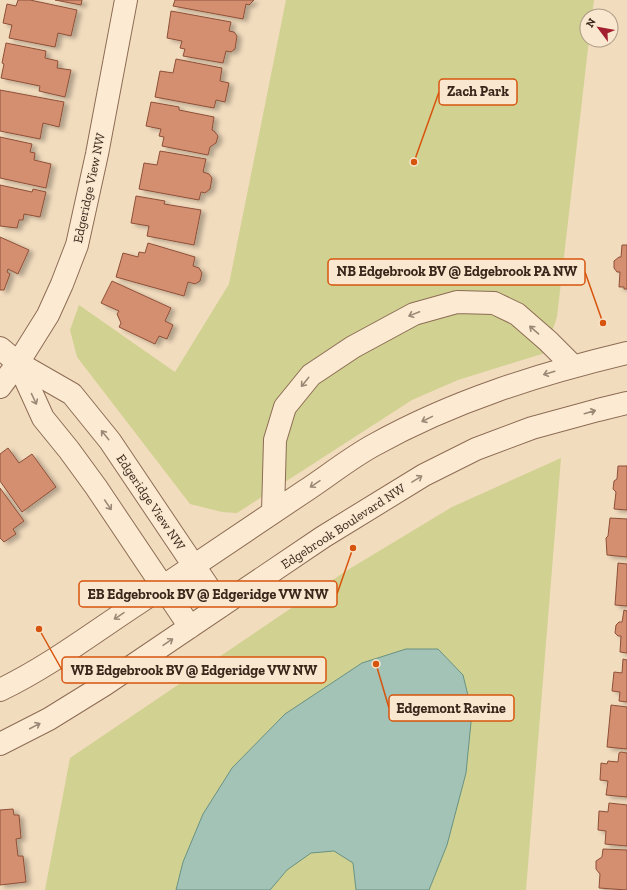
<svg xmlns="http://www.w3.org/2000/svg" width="627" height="890" font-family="'Zilla Slab',serif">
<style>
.green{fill:#d1d191}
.water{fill:#a2c3b6;stroke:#689283}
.building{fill:#d48e70;stroke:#8e5038;filter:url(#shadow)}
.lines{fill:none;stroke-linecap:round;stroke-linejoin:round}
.minor-casing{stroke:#8d6c55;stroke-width:24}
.minor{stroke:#fcebd2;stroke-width:22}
.oneway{stroke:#9b8876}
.labels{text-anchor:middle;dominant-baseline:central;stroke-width:3;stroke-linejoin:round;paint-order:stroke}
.street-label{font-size:13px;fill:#3a261b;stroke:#f9e8cf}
.leader{fill:none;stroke:#d7540e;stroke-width:1.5}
.callout-dot{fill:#d7540e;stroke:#f9e8cf;stroke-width:1.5}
.callout{fill:#f9e8cf;stroke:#d7540e;stroke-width:1.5}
.callout-label{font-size:14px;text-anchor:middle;font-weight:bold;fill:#3a261b}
</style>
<defs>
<filter id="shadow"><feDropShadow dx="4.5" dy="2.5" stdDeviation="2" flood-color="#0004"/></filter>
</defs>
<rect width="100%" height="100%" fill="#f2dcbe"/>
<path class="green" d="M 286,0 L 594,0 L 592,16 L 587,16 L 587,40 L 589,40 L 557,317 L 545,353 L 458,380 L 412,400 L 237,513 L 222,512 L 190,504 L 77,357 L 70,330 L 79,305 L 175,372 L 229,284 Z
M 561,458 L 526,890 L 45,890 L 70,758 L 346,571 L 452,507 Z"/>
<path class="water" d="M 406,649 L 438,649 L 463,675 L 472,712 L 466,773 L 447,845 L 429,890 L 356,890 L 353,863 L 334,851 L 311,853 L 287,870 L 270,890 L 176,890 L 183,862 L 203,814 L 232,768 L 285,714 L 362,663 Z"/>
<path class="building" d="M 18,0 L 30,0 L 77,10 L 71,36 L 58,33 L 55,47 L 9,38 L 12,25 L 3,23 L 7,4 L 16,6 Z
M 55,0 L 82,0 L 81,5 Z
M 175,0 L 254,0 L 249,5 L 246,4 L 243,19 L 173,6 Z
M 171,11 L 231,22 L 229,31 L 234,32 L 237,36 L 235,49 L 231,52 L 226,51 L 223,63 L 183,56 L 185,49 L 180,48 L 182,41 L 167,38 Z
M 6,43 L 46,51 L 45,58 L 58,61 L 57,68 L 71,70 L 65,97 L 39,91 L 40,86 L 1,78 L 4,64 L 2,63 Z
M 176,59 L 222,68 L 220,81 L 229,83 L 225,102 L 216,100 L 214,108 L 155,97 L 160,71 L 173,73 Z
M 0,90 L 64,102 L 59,127 L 43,123 L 40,139 L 0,131 Z
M 151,102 L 179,107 L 179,110 L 214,117 L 212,130 L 214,131 L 218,136 L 216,143 L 210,147 L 208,155 L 162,146 L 164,137 L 159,136 L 161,129 L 146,126 Z
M 0,137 L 32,144 L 30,152 L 35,153 L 34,160 L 51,164 L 46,188 L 0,178 Z
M 160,151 L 206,159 L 203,172 L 209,174 L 212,178 L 210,189 L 205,193 L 201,192 L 199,200 L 139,189 L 144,163 L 157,165 Z
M 0,185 L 32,192 L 33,189 L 46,192 L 40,217 L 24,214 L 23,220 L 19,220 L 17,228 L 0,226 Z
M 136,196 L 165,201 L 164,204 L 201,210 L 194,245 L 147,236 L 149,226 L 131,223 Z
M 0,237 L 29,250 L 18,274 L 8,269 L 7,272 L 10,274 L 4,290 L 0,290 Z
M 148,243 L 195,257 L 193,266 L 199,268 L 202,273 L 200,281 L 195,284 L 188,282 L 184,296 L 116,277 L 123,253 L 138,257 L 139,252 L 145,253 Z
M 622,245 L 627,245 L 627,289 L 624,289 L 624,287 L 619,287 L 620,272 L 617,272 L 614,268 L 614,261 L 619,257 L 621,257 Z
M 112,281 L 171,308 L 165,321 L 173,325 L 167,339 L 159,336 L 155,344 L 119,327 L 121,323 L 117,314 L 119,311 L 101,303 Z
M 8,448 L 19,463 L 32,454 L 56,487 L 22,512 L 0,481 L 0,454 Z
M 618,466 L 627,466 L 627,510 L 614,509 L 616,492 L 613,489 L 614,481 L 617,479 Z
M 0,488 L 24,521 L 13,529 L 16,534 L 4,542 L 0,538 Z
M 610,518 L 627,519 L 627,557 L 607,555 L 606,538 L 608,536 Z
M 618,563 L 627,564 L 627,606 L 615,605 Z
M 624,610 L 627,611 L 627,653 L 620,652 L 621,636 L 618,636 L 615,633 L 616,625 L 619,622 L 622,622 Z
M 623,659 L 627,660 L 627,702 L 619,701 L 620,692 L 612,691 L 614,672 L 622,673 Z
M 611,705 L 627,707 L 627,749 L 607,747 Z
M 621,752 L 627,753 L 627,797 L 606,795 L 608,781 L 600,780 L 601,763 L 607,764 L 608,761 L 618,762 L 619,753 Z
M 609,803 L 627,805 L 627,846 L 605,844 L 606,831 L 598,830 L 599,811 L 608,812 Z
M 13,809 L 14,815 L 19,815 L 21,838 L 16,839 L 18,856 L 23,856 L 26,882 L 0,885 L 0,810 Z
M 603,849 L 627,850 L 627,890 L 599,888 L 600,874 L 596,869 L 596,861 L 602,857 Z"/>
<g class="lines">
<g class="minor-casing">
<path id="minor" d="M 0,348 L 18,363 L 72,394 L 110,441 L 221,606
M 18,363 L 43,418 L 69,450 L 96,487 L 190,627
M 0,387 L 18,363 L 48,315 L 62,284 L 77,245 L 97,154 L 126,0
M 273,512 L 275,440 L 285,407 L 311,375 L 353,347 L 414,314 L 457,302 L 494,303 L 517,314 L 548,341 L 573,366
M 0,690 C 50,666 94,632 140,602 C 195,565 250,528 305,491 C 328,476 350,458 374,445 C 453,401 539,374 627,353
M 0,744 L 49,719 L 104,685 L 323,537 L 424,475 L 476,449 L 532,428 L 598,410 L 627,403"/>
</g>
<use href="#minor" class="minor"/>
</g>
<defs><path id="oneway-shaft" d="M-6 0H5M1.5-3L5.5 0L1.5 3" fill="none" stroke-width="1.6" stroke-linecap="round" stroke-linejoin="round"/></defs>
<g class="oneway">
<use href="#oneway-shaft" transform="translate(414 314) rotate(158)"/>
<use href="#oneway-shaft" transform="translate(534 330) rotate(-139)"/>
<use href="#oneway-shaft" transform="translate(549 373) rotate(163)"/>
<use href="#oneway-shaft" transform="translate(305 382) rotate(129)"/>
<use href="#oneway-shaft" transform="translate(34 399) rotate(65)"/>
<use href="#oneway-shaft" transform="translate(590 412) rotate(-16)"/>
<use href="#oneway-shaft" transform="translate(427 419) rotate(154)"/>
<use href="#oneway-shaft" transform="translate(105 435) rotate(-129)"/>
<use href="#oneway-shaft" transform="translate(417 479) rotate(-32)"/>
<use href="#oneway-shaft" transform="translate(315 484) rotate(146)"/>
<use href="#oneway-shaft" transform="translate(108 505) rotate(56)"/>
<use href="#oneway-shaft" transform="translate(119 616) rotate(146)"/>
<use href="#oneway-shaft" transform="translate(168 642) rotate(-34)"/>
<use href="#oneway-shaft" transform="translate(35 726) rotate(-28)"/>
</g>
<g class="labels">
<g class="street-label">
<text transform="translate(89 188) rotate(-78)">Edgeridge View NW</text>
<text transform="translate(151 502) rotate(56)">Edgeridge View NW</text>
<text transform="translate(343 526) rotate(-33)">Edgebrook Boulevard NW</text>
</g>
</g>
<path class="leader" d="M414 162L439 92M603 323L585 272M353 548L337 594M39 629L62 670M376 664L389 708"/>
<g class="callout-dot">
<circle cx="414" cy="162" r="4"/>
<circle cx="603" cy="323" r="4"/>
<circle cx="353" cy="548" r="4"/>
<circle cx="39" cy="629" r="4"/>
<circle cx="376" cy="664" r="4"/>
</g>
<g class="callout">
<rect x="439" y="79" width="78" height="26" rx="4"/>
<rect x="328" y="259" width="257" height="26" rx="4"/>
<rect x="79" y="581" width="258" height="26" rx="4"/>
<rect x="62" y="657" width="264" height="26" rx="4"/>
<rect x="389" y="695" width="125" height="26" rx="4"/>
</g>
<g class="callout-label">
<text x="478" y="96">Zach Park</text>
<text x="457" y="276">NB Edgebrook BV @ Edgebrook PA NW</text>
<text x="208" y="599">EB Edgebrook BV @ Edgeridge VW NW</text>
<text x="194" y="675">WB Edgebrook BV @ Edgeridge VW NW</text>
<text x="451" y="713">Edgemont Ravine</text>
</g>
<g transform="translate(599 28) rotate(302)"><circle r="19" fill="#f9e8cf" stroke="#ad9a87"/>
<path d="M0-3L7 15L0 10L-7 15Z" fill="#a21f2f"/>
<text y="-6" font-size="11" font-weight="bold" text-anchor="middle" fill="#3a261b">N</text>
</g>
</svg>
